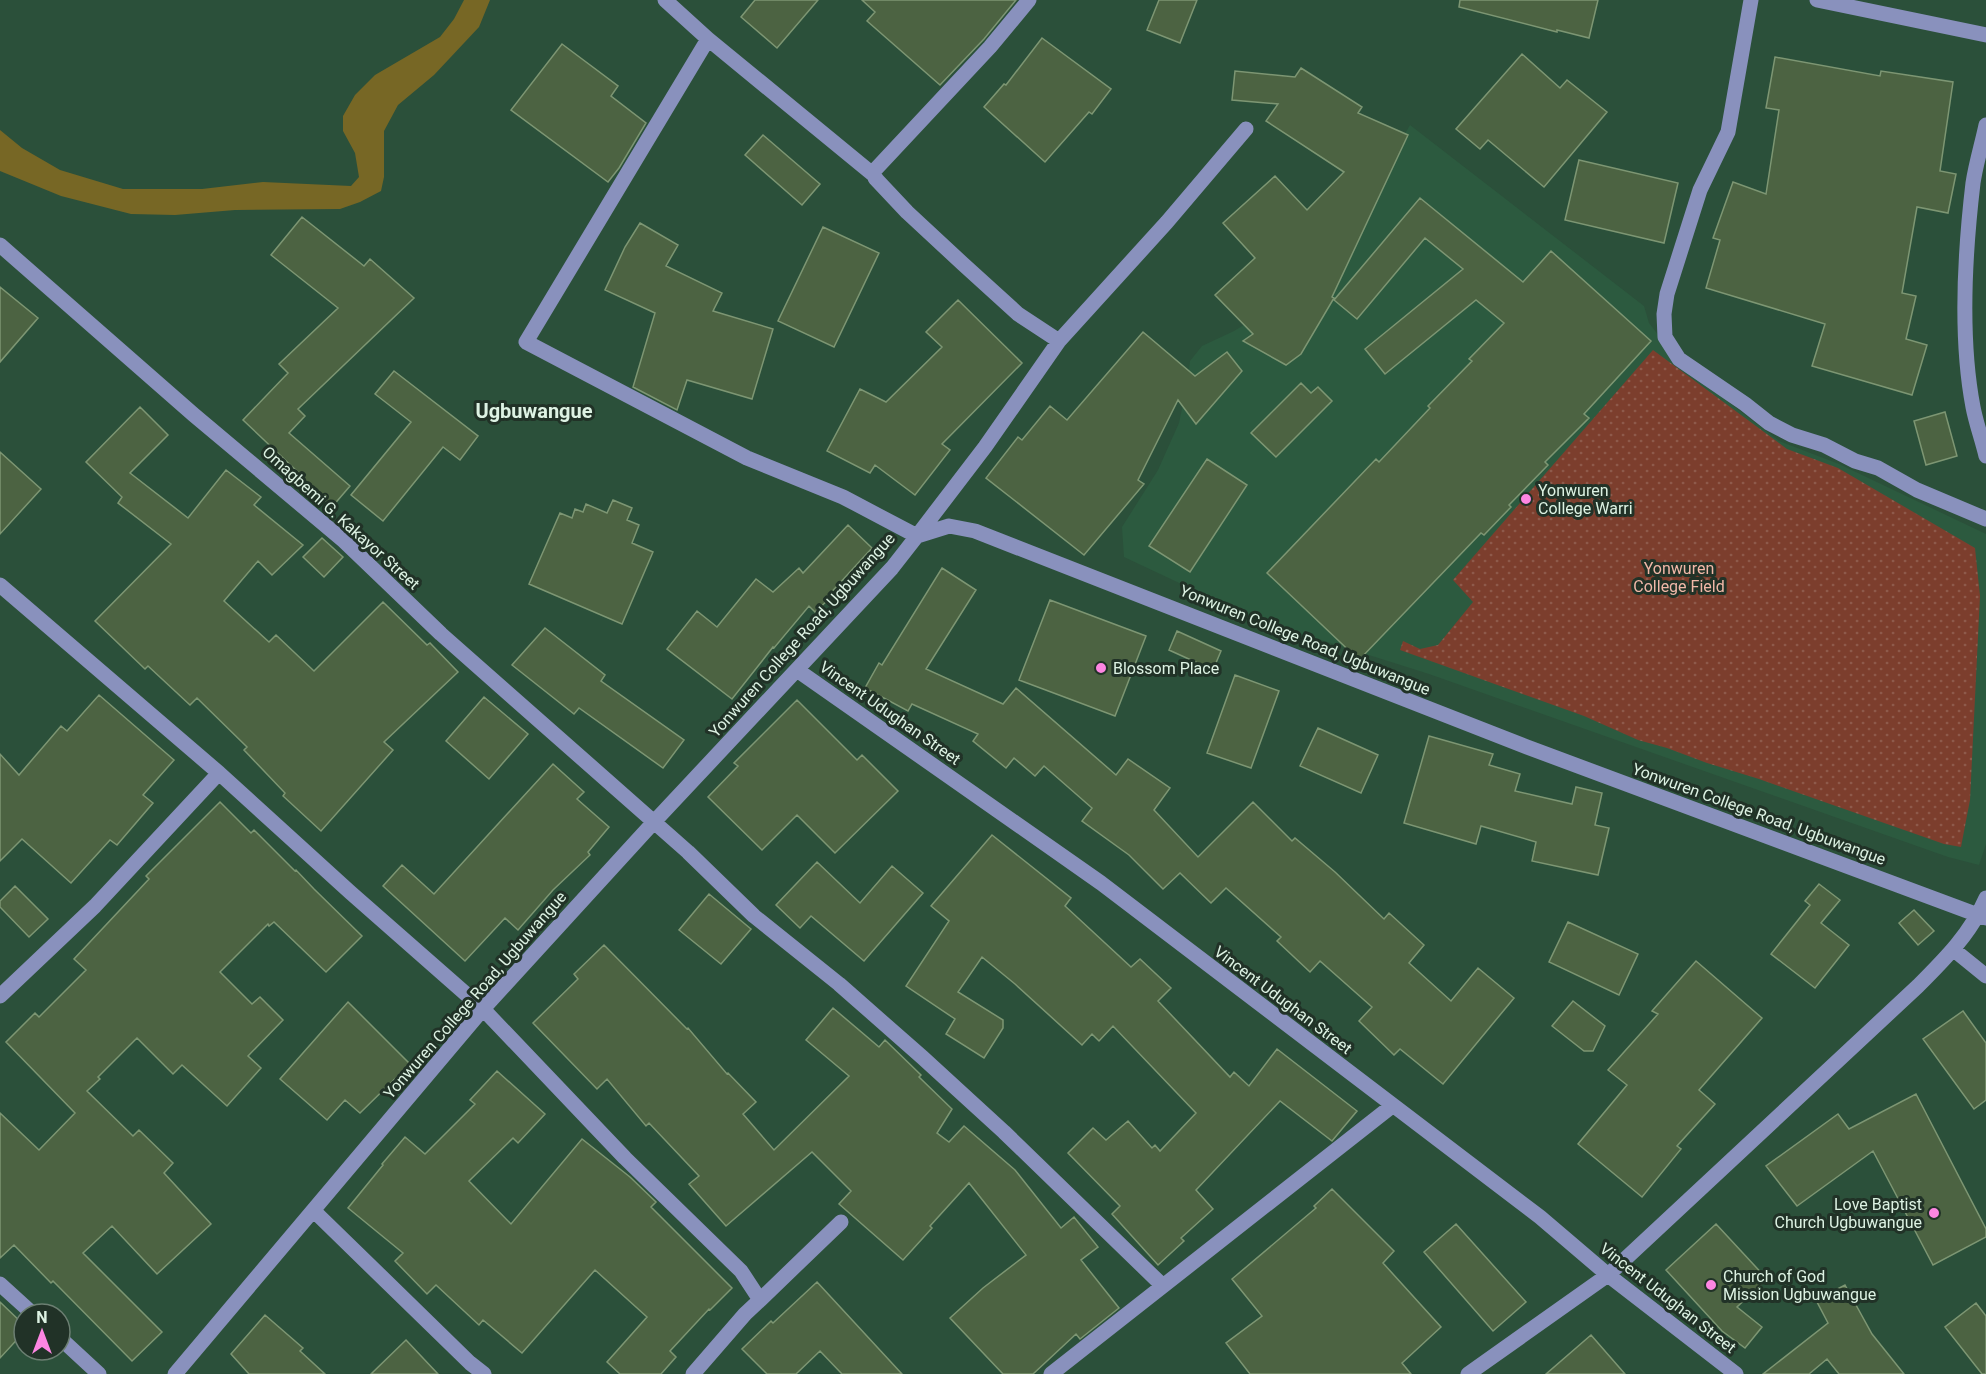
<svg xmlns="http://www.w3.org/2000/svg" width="1986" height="1374" font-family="Roboto,sans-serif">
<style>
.built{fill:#2c5a3f}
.park{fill:url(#park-dots)}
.water{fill:#776725}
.building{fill:#4c6342;stroke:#7d9673;stroke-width:1.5}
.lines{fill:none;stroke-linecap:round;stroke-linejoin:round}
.minor{stroke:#8991bd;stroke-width:15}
.poi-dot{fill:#fd86e2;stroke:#213227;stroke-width:2}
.labels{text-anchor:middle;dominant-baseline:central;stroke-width:6;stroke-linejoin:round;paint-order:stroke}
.poi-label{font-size:16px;fill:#ddf2e3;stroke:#213227;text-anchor:start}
.street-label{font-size:16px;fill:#ddf2e3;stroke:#213227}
.park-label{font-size:16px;fill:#f1b8a8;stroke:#213227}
.quarter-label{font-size:20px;font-weight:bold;fill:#ddf2e3;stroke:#213227}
</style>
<defs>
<pattern id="park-dots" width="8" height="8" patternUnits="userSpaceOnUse" patternTransform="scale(1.5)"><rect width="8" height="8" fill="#7c3e2d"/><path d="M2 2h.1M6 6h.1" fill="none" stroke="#8e5a4b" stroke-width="1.8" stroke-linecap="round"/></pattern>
</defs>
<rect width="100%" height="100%" fill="#2b503a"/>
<path class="built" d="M 1410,125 L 1644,306 L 1649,323 L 1689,375 L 1722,397 L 1779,441 L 1839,464 L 1986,534 L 1986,844 L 1979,865 L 1948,857 L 1429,674 L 1258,620 L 1124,557 L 1122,527 L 1158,470 L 1179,423 L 1188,380 L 1190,361 L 1202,346 L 1234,331 L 1265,312 L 1365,202 Z"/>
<path class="park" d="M 1653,350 L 1787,449 L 1838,468 L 1975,548 L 1980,596 L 1970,800 L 1961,847 L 1944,844 L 1759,779 L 1707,763 L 1667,748 L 1638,740 L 1584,716 L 1400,650 L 1403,641 L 1420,649 L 1438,645 L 1473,602 L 1453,580 Z"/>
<path class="water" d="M 464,0 L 490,0 L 479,27 L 434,75 L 398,105 L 384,131 L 384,177 L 381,191 L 360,202 L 340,209 L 235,210 L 175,215 L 131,214 L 61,196 L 0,171 L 0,130 L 22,148 L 60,170 L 123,189 L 202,189 L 263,182 L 351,186 L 359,177 L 355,153 L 343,131 L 343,116 L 355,95 L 375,75 L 440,37 L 454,19 Z"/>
<path class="building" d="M 755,0 L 818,0 L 777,48 L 741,17 Z
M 862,0 L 1016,0 L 984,39 L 940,85 L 867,21 L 875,12 Z
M 1159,0 L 1197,0 L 1180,43 L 1147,30 Z
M 1460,0 L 1598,0 L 1589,38 L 1557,30 L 1557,32 L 1459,7 Z
M 1042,38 L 1111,89 L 1092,114 L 1089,112 L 1045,162 L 984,107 L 1004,84 L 1006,85 Z
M 562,44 L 618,86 L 611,96 L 646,123 L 619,168 L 608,182 L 511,110 Z
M 1522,54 L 1560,88 L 1567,80 L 1607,112 L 1544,187 L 1488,140 L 1480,149 L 1456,129 Z
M 1775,57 L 1880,76 L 1881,71 L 1953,82 L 1940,171 L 1956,174 L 1948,213 L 1917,207 L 1902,293 L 1916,296 L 1906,339 L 1927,345 L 1912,395 L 1812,366 L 1825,324 L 1706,288 L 1720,240 L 1713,238 L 1733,182 L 1766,194 L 1779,110 L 1766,108 Z
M 1301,68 L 1362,107 L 1358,113 L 1408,135 L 1332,297 L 1334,298 L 1301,354 L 1286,365 L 1243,341 L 1253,334 L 1215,295 L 1255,258 L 1223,223 L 1275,176 L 1307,210 L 1344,172 L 1266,121 L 1278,104 L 1232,100 L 1235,71 L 1295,77 Z
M 763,135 L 820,184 L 802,205 L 745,155 Z
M 1579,160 L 1678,183 L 1664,243 L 1565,220 Z
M 1420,198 L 1523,282 L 1551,251 L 1651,341 L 1584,414 L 1589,418 L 1545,462 L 1548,465 L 1509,505 L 1511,507 L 1484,535 L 1481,533 L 1359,660 L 1267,573 L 1376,459 L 1379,462 L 1430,408 L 1428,406 L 1472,361 L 1469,359 L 1504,323 L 1476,300 L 1385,374 L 1365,349 L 1463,269 L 1425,238 L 1357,319 L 1334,300 Z
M 302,217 L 364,266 L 370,259 L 414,298 L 298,409 L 305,416 L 289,433 L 350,486 L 332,507 L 297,476 L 299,473 L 243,420 L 288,373 L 279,364 L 338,308 L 271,255 Z
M 640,223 L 678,245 L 666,266 L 722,293 L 713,311 L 773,329 L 752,399 L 687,380 L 677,410 L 633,387 L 655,313 L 605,290 L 625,247 Z
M 823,227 L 879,253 L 834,347 L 778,321 Z
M 0,287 L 38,318 L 0,362 Z
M 958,300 L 1022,363 L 942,444 L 950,450 L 915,495 L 875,465 L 870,473 L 827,451 L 860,389 L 886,402 L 942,347 L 926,332 Z
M 1143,332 L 1195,376 L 1227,352 L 1242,371 L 1196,424 L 1178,400 L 1138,480 L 1144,484 L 1084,555 L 986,478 L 1018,437 L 1022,440 L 1050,406 L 1067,420 Z
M 394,371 L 478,436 L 460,460 L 443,447 L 383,521 L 351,495 L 411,422 L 375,394 Z
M 1301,383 L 1311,393 L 1318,387 L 1332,401 L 1276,457 L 1251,433 Z
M 140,407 L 168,435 L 130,473 L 188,518 L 226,470 L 261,497 L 254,505 L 303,545 L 272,575 L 258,561 L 224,601 L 269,642 L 276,635 L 314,671 L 383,602 L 427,645 L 430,643 L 458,672 L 384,742 L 393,750 L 321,831 L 283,796 L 285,793 L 244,750 L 247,747 L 197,698 L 190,705 L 148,666 L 145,669 L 95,621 L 171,544 L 118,503 L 122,497 L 86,462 Z
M 1945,412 L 1957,456 L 1926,465 L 1914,421 Z
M 0,452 L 41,489 L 0,534 Z
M 1207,459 L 1247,485 L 1190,572 L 1149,546 Z
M 613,500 L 632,508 L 627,520 L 639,525 L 632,543 L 653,552 L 622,624 L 529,584 L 560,513 L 572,518 L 575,509 L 583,512 L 586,504 L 607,513 Z
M 848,525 L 872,548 L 827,597 L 829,599 L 815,612 L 809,606 L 774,648 L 773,647 L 732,699 L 667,649 L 697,611 L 717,627 L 756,579 L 773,592 L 799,568 L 803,573 Z
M 322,538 L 343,557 L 324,577 L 303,557 Z
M 942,568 L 976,590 L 926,669 L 1003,704 L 1016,688 L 1116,775 L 1128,759 L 1170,788 L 1154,810 L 1198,857 L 1253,802 L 1292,841 L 1295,838 L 1335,872 L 1384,919 L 1389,913 L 1424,945 L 1409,963 L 1451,1001 L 1478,968 L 1514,998 L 1443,1084 L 1400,1049 L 1394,1055 L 1359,1021 L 1372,1007 L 1320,961 L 1310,972 L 1277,941 L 1281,937 L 1226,888 L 1211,903 L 1180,873 L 1163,889 L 1129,855 L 1082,821 L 1092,808 L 1044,766 L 1035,776 L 1014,758 L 1006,768 L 973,741 L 978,734 L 912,704 L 908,711 L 865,688 L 879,663 L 882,665 Z
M 1050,600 L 1146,636 L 1115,716 L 1019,680 Z
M 545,628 L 605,675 L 601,681 L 684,740 L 663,768 L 579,708 L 574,714 L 512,665 Z
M 1177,631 L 1221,651 L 1213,670 L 1169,650 Z
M 1235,675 L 1279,691 L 1251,768 L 1207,753 Z
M 99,695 L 174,760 L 143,795 L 153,803 L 117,845 L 110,840 L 71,883 L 22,839 L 0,861 L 0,754 L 19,775 L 61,726 L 67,731 Z
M 484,697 L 528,734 L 489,779 L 446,741 Z
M 797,700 L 857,760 L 862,755 L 898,791 L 835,853 L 797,815 L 762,850 L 708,797 L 738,766 L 734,763 Z
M 1318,728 L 1378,755 L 1361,793 L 1300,766 Z
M 1429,736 L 1493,754 L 1489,765 L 1520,774 L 1515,791 L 1572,804 L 1576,787 L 1602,793 L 1595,825 L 1609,828 L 1598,875 L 1532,861 L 1536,842 L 1481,826 L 1476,844 L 1404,823 Z
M 553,764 L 584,792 L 577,799 L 609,827 L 588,852 L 590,855 L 553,890 L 518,930 L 505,918 L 465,961 L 383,886 L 402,865 L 434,894 Z
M 220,802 L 251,833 L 254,830 L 295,871 L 296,870 L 314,889 L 362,936 L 326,972 L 274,922 L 269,926 L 268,924 L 220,972 L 252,1004 L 260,997 L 283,1020 L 248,1056 L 261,1068 L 227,1106 L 182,1065 L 173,1074 L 137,1038 L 98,1077 L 100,1079 L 87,1091 L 133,1136 L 139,1130 L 173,1163 L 164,1173 L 211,1224 L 157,1274 L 112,1226 L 83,1253 L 162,1332 L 132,1361 L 53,1281 L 51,1283 L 14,1245 L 0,1258 L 0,1113 L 39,1150 L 75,1113 L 6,1042 L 35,1013 L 39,1017 L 86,970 L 74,959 L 149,879 L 146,876 Z
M 992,835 L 1071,898 L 1065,906 L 1131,967 L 1140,959 L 1171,988 L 1158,1001 L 1230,1077 L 1234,1072 L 1249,1086 L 1277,1049 L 1357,1111 L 1332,1141 L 1280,1101 L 1196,1190 L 1213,1209 L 1181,1238 L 1184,1241 L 1158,1265 L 1112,1214 L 1120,1206 L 1068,1153 L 1093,1128 L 1106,1140 L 1128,1121 L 1152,1148 L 1155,1145 L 1160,1151 L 1196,1113 L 1113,1026 L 1099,1041 L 1092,1034 L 1082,1045 L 1015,984 L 982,957 L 958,992 L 1003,1020 L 1003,1028 L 984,1058 L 946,1034 L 955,1019 L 906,986 L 949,921 L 931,906 Z
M 817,862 L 860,903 L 892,866 L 923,893 L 864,961 L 811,916 L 800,928 L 776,905 Z
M 1819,884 L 1840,900 L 1821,923 L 1849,945 L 1815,988 L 1771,954 L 1810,905 L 1805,901 Z
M 15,886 L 48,919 L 29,937 L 0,907 L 0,901 Z
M 709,894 L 751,929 L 721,964 L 679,930 Z
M 1914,910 L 1934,931 L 1918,945 L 1899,923 Z
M 1568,922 L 1638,954 L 1619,995 L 1549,962 Z
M 604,945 L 687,1029 L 688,1028 L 727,1074 L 728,1073 L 756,1102 L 743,1114 L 774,1150 L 849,1076 L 806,1040 L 833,1008 L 879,1047 L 885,1040 L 921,1075 L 919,1077 L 952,1109 L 937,1133 L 949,1142 L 964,1126 L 1015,1170 L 1061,1228 L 1074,1217 L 1098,1247 L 1081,1260 L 1119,1308 L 1080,1339 L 1076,1334 L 1033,1374 L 1003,1374 L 950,1318 L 983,1288 L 1026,1255 L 969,1183 L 930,1226 L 932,1228 L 903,1260 L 839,1204 L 851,1191 L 812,1152 L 726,1226 L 689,1184 L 699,1176 L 649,1123 L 646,1126 L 607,1079 L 597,1089 L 533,1023 L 578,979 L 574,974 Z
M 1696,961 L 1762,1018 L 1699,1090 L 1715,1104 L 1677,1146 L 1681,1149 L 1642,1197 L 1578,1144 L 1627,1085 L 1608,1070 L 1658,1014 L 1652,1011 Z
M 1573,1001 L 1605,1026 L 1593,1051 L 1584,1051 L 1552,1026 Z
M 348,1002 L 410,1064 L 360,1113 L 345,1100 L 327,1120 L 280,1079 Z
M 1963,1011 L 1986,1043 L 1986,1100 L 1974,1109 L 1923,1039 Z
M 497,1071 L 545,1114 L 518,1143 L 513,1138 L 469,1181 L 511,1224 L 582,1139 L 630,1177 L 656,1202 L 651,1207 L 732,1288 L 710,1310 L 709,1309 L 670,1351 L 676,1357 L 661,1374 L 620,1374 L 607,1362 L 647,1317 L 595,1270 L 522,1353 L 483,1320 L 479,1325 L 436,1285 L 427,1294 L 395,1261 L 403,1253 L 348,1208 L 383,1165 L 382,1164 L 405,1137 L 425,1154 L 475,1104 L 470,1100 Z
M 1916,1094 L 1986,1229 L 1986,1237 L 1933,1265 L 1873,1151 L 1797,1206 L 1766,1166 L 1838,1114 L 1849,1129 Z
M 1332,1189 L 1394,1251 L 1383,1263 L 1441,1327 L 1402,1363 L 1411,1374 L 1250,1374 L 1226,1343 L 1262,1316 L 1232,1279 L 1316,1208 L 1314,1206 Z
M 1456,1224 L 1526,1302 L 1493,1331 L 1424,1252 Z
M 1716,1224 L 1767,1279 L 1737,1307 L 1762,1327 L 1745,1348 L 1722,1331 L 1666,1270 Z
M 817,1282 L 902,1374 L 842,1374 L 820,1351 L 796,1374 L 767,1374 L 742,1349 L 771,1321 L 773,1323 Z
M 1845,1285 L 1872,1334 L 1904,1374 L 1839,1374 L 1827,1359 L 1809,1374 L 1763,1374 L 1828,1323 L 1816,1300 Z
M 0,1302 L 24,1325 L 24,1332 L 0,1358 Z
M 1976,1303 L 1986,1316 L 1986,1374 L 1982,1374 L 1945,1327 Z
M 265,1315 L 303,1348 L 300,1351 L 325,1374 L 249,1374 L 231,1354 Z
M 1591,1335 L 1625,1374 L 1546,1374 Z
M 406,1340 L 438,1374 L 371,1374 Z"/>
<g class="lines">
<path class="minor" d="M 665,0 L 708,39 L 526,342 L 747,458 L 843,497 L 917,536 L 985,447 L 1059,341 L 1167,222 L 1246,129
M 1029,0 L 990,47 L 874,171 L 875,178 L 907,212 L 963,264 L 1018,314 L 1059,341
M 1751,0 L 1728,132 L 1700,190 L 1667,294 L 1664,314 L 1665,337 L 1679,359 L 1745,404 L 1769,423 L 1792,435 L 1824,445 L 1855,461 L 1878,468 L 1917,490 L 1986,519
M 1817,0 L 1986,35
M 708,39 L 875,176
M 1986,125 C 1982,144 1976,163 1973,183 C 1965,251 1960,339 1973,407 C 1976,423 1982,439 1986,456
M 0,245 L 194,415 L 344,541 L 441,634 L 688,852 L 754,916 L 839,984 L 922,1057 L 1004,1132 L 1163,1286
M 0,585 L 219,773 L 351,893 L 483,1009 L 625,1158 L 741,1271 L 760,1300 L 745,1314 L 693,1374
M 797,670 L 1101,883 L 1540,1217 L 1608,1275 L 1736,1374
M 1954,950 L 1986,976
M 0,996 L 95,906 L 219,773
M 314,1211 L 470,1363 L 484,1374
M 0,1284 L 33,1314
M 760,1300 L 841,1222
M 60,1338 L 99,1374
M 175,1374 L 483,1009 L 653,823 L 892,568 L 917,536 L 949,526 L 975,531 L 1527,747 L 1986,918
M 1051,1374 L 1392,1106
M 1468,1374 L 1608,1275 L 1918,986 C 1945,959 1971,933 1986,898"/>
</g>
<g class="poi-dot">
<circle cx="1526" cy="499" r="6"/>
<circle cx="1101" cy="668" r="6"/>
<circle cx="1934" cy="1213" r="6"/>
<circle cx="1711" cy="1285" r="6"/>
</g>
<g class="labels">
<g class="poi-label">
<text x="1538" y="490">Yonwuren<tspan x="1538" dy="18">College Warri</tspan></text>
<text x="1113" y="668">Blossom Place</text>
<text x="1922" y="1204" text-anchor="end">Love Baptist<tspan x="1922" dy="18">Church Ugbuwangue</tspan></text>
<text x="1723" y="1276">Church of God<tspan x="1723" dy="18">Mission Ugbuwangue</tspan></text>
</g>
<g class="street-label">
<text transform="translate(341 518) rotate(42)">Omagbemi G. Kakayor Street</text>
<text transform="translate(802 635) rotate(-48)">Yonwuren College Road, Ugbuwangue</text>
<text transform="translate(1305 640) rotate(22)">Yonwuren College Road, Ugbuwangue</text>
<text transform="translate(890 713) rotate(35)">Vincent Udughan Street</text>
<text transform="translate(1759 814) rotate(20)">Yonwuren College Road, Ugbuwangue</text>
<text transform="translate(475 995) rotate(-49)">Yonwuren College Road, Ugbuwangue</text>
<text transform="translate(1283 1000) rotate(37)">Vincent Udughan Street</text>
<text transform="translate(1668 1298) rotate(38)">Vincent Udughan Street</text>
</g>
<g class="park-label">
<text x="1679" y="568">Yonwuren<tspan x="1679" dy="18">College Field</tspan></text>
</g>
<g class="quarter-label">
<text x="534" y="411">Ugbuwangue</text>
</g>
</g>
<g transform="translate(42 1332)"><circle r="28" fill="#213227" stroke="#6c7f72" stroke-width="1.5"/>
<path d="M0-4.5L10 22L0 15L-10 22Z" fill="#fd86e2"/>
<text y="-9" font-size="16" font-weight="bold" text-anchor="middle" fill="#ddf2e3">N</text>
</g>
</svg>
